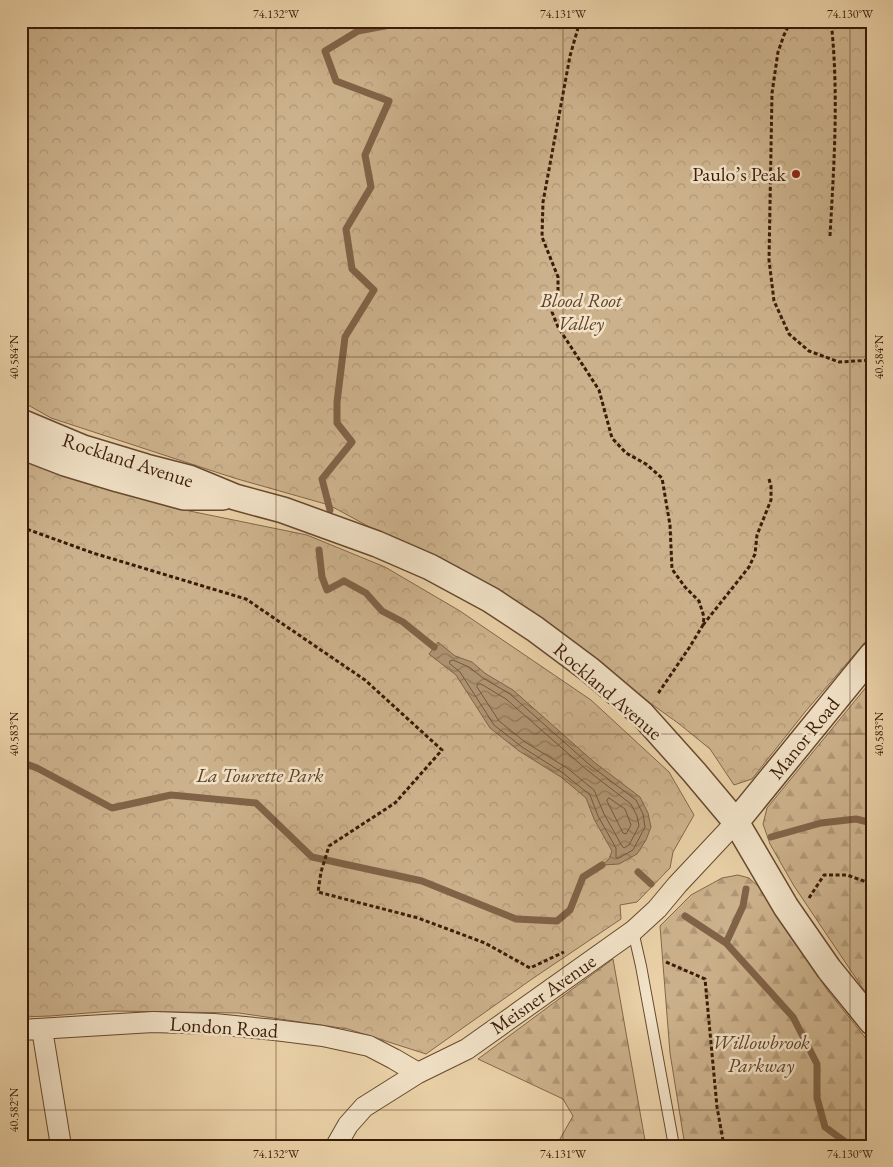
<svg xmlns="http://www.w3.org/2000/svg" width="893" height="1167" font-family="'EB Garamond',serif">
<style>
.forest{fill:url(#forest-firs);stroke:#84674a}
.park{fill:url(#park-crowns);stroke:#84674a}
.water{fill:url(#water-waves);stroke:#806347}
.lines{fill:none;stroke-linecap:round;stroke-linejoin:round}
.shore{stroke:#74583c;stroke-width:1}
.stream{stroke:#806347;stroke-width:7}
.service-casing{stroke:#67492f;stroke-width:12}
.minor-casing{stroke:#67492f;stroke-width:22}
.tertiary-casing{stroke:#67492f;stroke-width:28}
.path{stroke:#3b1c07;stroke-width:3;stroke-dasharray:4 2.5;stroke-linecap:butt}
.service{stroke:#f1e1c6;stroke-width:10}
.minor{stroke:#f1e1c6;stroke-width:20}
.tertiary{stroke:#f1e1c6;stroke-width:25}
.ticks{fill:none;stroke:#3b1c07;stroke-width:1;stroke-opacity:0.45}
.poi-dot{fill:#8f2418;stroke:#f1e1c6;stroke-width:2}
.labels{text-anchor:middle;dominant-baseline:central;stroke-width:5;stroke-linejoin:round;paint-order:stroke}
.poi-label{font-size:20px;fill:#3b1c07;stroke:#f1e1c6;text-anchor:end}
.park-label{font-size:20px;font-style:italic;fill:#5f4228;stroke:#f1e1c6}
.street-label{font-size:20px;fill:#3b1c07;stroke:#f1e1c6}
.neatline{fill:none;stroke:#3b1c07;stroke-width:2}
.ticks-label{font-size:12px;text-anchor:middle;fill:#3b1c07}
</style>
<defs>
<pattern id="forest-firs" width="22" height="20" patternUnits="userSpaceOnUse" patternTransform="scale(1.25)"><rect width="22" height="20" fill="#ccb28c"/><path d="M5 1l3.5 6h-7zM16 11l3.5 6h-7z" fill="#b09877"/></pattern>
<pattern id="park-crowns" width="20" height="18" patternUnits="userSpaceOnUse" patternTransform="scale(1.25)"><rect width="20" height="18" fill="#ccb28c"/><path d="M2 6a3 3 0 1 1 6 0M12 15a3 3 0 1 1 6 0" fill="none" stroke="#b09877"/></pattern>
<pattern id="water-waves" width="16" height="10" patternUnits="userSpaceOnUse" patternTransform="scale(1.25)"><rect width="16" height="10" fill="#ae9371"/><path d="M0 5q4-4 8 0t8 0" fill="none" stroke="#8f775b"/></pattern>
</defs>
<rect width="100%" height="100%" fill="#ead1a7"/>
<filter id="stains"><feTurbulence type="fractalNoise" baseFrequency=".004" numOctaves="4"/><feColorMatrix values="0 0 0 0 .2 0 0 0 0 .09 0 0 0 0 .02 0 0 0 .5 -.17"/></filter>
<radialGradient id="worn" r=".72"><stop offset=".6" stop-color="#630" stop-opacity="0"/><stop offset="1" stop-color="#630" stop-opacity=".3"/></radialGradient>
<path class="forest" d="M 872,680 L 872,1002 L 794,886 L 770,844 L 763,824 L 767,808 Z
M 738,875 L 749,878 L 759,887 L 828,991 L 872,1046 L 872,1146 L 685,1146 L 670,1053 L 660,926 L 691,895 L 722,878 Z
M 613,959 L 646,1146 L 556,1146 L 573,1116 L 563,1099 L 478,1059 Z"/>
<path class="park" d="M 21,21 L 872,21 L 872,634 L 805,712 L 752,779 L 734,785 L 710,749 L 678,723 L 512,604 L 329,505 L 234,478 L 51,418 L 21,401 Z
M 21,459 L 170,507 L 307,535 L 385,567 L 460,611 L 591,700 L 669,772 L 694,815 L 673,852 L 670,868 L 637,902 L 620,905 L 621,919 L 532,979 L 426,1054 L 348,1029 L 239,1013 L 113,1011 L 50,1016 L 21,1017 Z"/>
<path class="water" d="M 438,642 L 455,656 L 472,662 L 486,674 L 513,690 L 594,762 L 640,797 L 648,813 L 651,827 L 646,840 L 637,854 L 619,864 L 602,865 L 609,859 L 612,851 L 594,819 L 586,798 L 561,777 L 519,751 L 490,728 L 456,675 L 429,654 Z"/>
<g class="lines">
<path class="shore" d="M 450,661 L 453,660 L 469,667 L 483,678 L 510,694 L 591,766 L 636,800 L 643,814 L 645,827 L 633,850 L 619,858 L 616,858 L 616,848 L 598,816 L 590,795 L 563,773 L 522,747 L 494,725 L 460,672 L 450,664 Z
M 478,684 L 481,684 L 506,699 L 587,770 L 631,804 L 637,816 L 639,826 L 629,845 L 624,848 L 622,846 L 604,814 L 594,790 L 567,768 L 525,742 L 499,721 L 477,687 Z
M 609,798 L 625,809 L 631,825 L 626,834 L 623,833 L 607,801 Z"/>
<path class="stream" d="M 330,510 L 322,479 L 352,442 L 337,423 L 337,402 L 345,337 L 374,290 L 352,269 L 346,229 L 371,187 L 365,155 L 389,101 L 336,81 L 325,51 L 358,31 L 411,21
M 319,550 L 322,577 L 327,590 L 344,581 L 366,593 L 382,611 L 403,622 L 434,647
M 21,762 L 37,768 L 112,808 L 171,795 L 256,803 L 312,857 L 422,881 L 516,919 L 557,921 L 570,910 L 583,877 L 602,865
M 771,837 L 821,823 L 856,819 L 872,823
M 638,872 L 651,884
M 685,916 L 726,943 L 793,1017 L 817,1064 L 817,1098 L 825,1127 L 851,1146
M 726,943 L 743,906 L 746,889"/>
<g class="service-casing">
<path id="service" d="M 633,931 L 641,966 L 674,1146"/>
</g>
<g class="minor-casing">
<path id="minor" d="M 42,1029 L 61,1146
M 21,1030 L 153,1022 L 214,1024 L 275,1030 L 323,1036 L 369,1046 L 394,1059 L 418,1073
M 336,1146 L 348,1125 L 364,1107 L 418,1073 L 467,1049 L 633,931 L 657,909 L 677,885 L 736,822"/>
</g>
<g class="tertiary-casing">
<path id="tertiary" d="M 21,422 L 83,448 L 146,467 L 189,478 L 235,497 L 283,510 L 377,544 L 430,567 L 491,600 L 535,629 L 590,670 L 642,714 L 694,772 L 736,822 L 786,907 L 829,969 L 872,1022
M 21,446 L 65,463 L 118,479 L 184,497 L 223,497
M 736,822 L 872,655"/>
</g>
<path class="path" d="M 580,21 L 570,56 L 543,202 L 542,237 L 558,277 L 558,292 L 553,301 L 552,312 L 558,327 L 599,390 L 612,438 L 626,453 L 646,464 L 662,478 L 670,525 L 672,569 L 685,587 L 699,601 L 704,617 L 703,625 L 689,648 L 657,695
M 791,21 L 784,35 L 778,52 L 772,93 L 769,260 L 774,301 L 789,334 L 809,351 L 839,362 L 872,360
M 830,236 C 834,164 839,93 831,21
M 21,527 L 93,553 L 246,599 L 365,680 L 442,750 L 395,803 L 329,846 L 321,872 L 318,892 L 418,918 L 485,943 L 530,968 L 564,952
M 703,625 L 749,567 L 755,554 L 757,535 L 771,500 L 771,486 L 769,479
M 809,898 L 824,875 L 847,875 L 872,884
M 666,962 L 705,979 L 717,1107 L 724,1146"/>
<use href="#service" class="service"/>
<use href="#minor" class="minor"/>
<use href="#tertiary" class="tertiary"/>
</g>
<path class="ticks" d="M 276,21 L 276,1146M 563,21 L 563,1146M 850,21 L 850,1146M 21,357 L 872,357M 21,734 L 872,734M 21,1110 L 872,1110"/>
<circle class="poi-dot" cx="796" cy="174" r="5"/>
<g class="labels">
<g class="poi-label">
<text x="786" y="174">Paulo’s Peak</text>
</g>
<g class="park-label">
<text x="581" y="300">Blood Root<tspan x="581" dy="23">Valley</tspan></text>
<text x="260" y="775">La Tourette Park</text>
<text x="761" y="1042">Willowbrook<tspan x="761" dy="23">Parkway</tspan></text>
</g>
<g class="street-label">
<text transform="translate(128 460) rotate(18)">Rockland Avenue</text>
<text transform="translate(608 691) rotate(41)">Rockland Avenue</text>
<text transform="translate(804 738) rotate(-51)">Manor Road</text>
<text transform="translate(543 994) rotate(-35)">Meisner Avenue</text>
<text transform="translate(224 1027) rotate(4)">London Road</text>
</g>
</g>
<rect width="893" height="1167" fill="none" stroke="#ead1a7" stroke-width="55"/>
<rect x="28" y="28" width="838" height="1112" class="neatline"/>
<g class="ticks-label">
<text x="276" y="18">74.132°W</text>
<text x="563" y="18">74.131°W</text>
<text x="850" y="18">74.130°W</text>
<text transform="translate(14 357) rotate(-90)" y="4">40.584°N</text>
<text transform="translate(879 357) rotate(-90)" y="4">40.584°N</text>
<text transform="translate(14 734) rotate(-90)" y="4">40.583°N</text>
<text transform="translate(879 734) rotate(-90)" y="4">40.583°N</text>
<text transform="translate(14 1110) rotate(-90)" y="4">40.582°N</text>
<text x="276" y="1158">74.132°W</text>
<text x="563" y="1158">74.131°W</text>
<text x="850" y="1158">74.130°W</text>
</g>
<rect width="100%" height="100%" filter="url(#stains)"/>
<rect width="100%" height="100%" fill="url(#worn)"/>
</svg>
